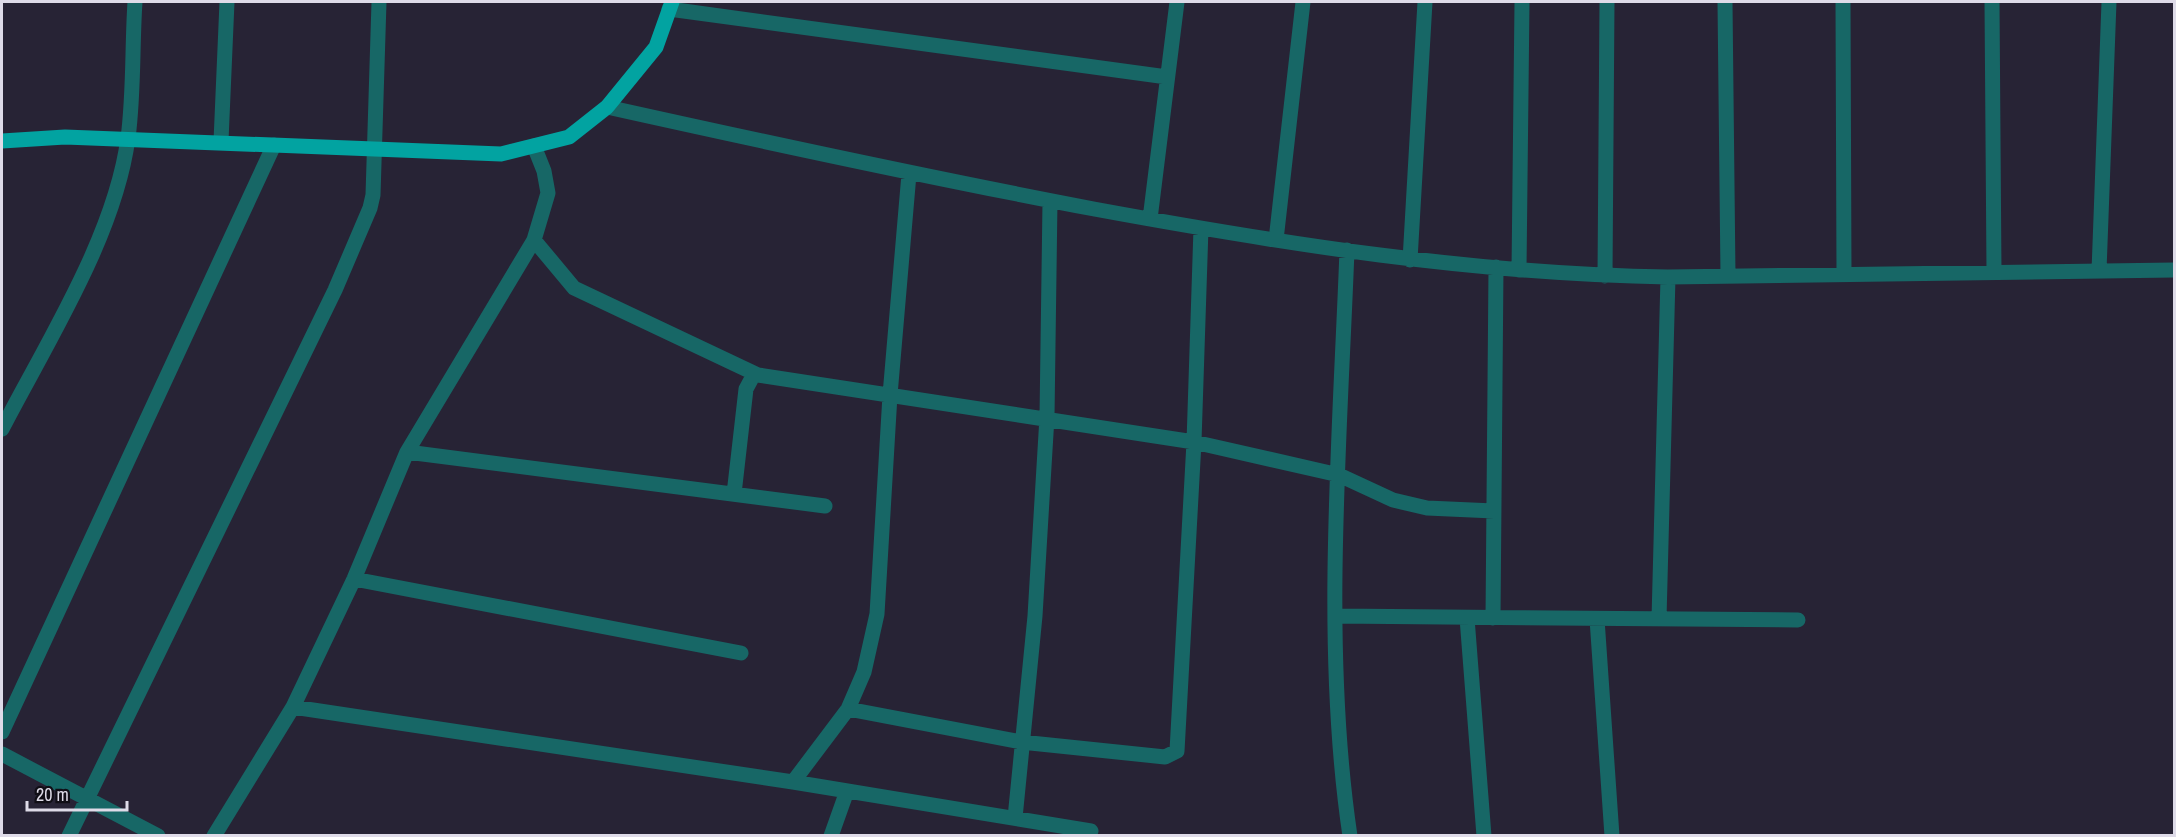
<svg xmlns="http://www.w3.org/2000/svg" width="2176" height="837" font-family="'Archivo Narrow',sans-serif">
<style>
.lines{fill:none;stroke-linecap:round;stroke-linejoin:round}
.minor{stroke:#176766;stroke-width:15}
.major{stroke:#02a3a1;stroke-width:15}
</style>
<rect width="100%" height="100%" fill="#272335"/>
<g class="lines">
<path class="minor" d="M 1725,2 L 1728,276
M 1843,2 L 1844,275
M 1992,2 L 1994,272
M 669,9 L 1167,77
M 607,107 C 769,143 931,178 1094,209 C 1284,244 1475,274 1668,277 L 2174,270
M 221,141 L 227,2
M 1150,219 L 1177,2
M 534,240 L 574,288 L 758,375
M 1276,240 L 1303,2
M 1347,250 C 1340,439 1322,648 1350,836
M 1410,260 L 1425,2
M 1519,270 L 1522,2
M 2099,271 L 2109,2
M 1605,276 L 1607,2
M 2,429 C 47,342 115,236 128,138 C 134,93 132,46 135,2
M 407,452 L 825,506
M 734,494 L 746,389 L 753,376 L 758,375 L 1194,442 L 1339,475 L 1393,500 L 1427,508 L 1494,511
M 354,579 L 741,653
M 1336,616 L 1798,620
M 1467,618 L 1484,836
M 1493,618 L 1496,267
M 1597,619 L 1612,836
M 1659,619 L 1668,277
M 293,707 L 793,782 L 1091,831
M 848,709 L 1021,742 L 1165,757 L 1177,751 L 1194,442 L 1201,228
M 2,732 L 274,145
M 2,754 L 158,836
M 793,782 L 848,709 L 864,672 L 877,614 L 890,395 L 909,174
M 1015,818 L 1035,616 L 1047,417 L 1050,201
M 69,836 L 335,290 L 370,208 L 373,195 L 379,2
M 214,836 L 293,707 L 354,579 L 407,452 L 534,240 L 548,193 L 544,171 L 534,146
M 831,836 L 847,791"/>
<path class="major" d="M 2,141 L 65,137 L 501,154 L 569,137 L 607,107 L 656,47 L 672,2"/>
</g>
<rect width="2176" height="837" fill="none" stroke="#dedbe8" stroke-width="6"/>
<path d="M27 801v9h100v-9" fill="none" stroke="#dedbe8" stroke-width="3"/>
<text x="36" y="801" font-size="18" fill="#dedbe8" stroke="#100e16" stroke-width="4.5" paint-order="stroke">20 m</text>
</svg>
